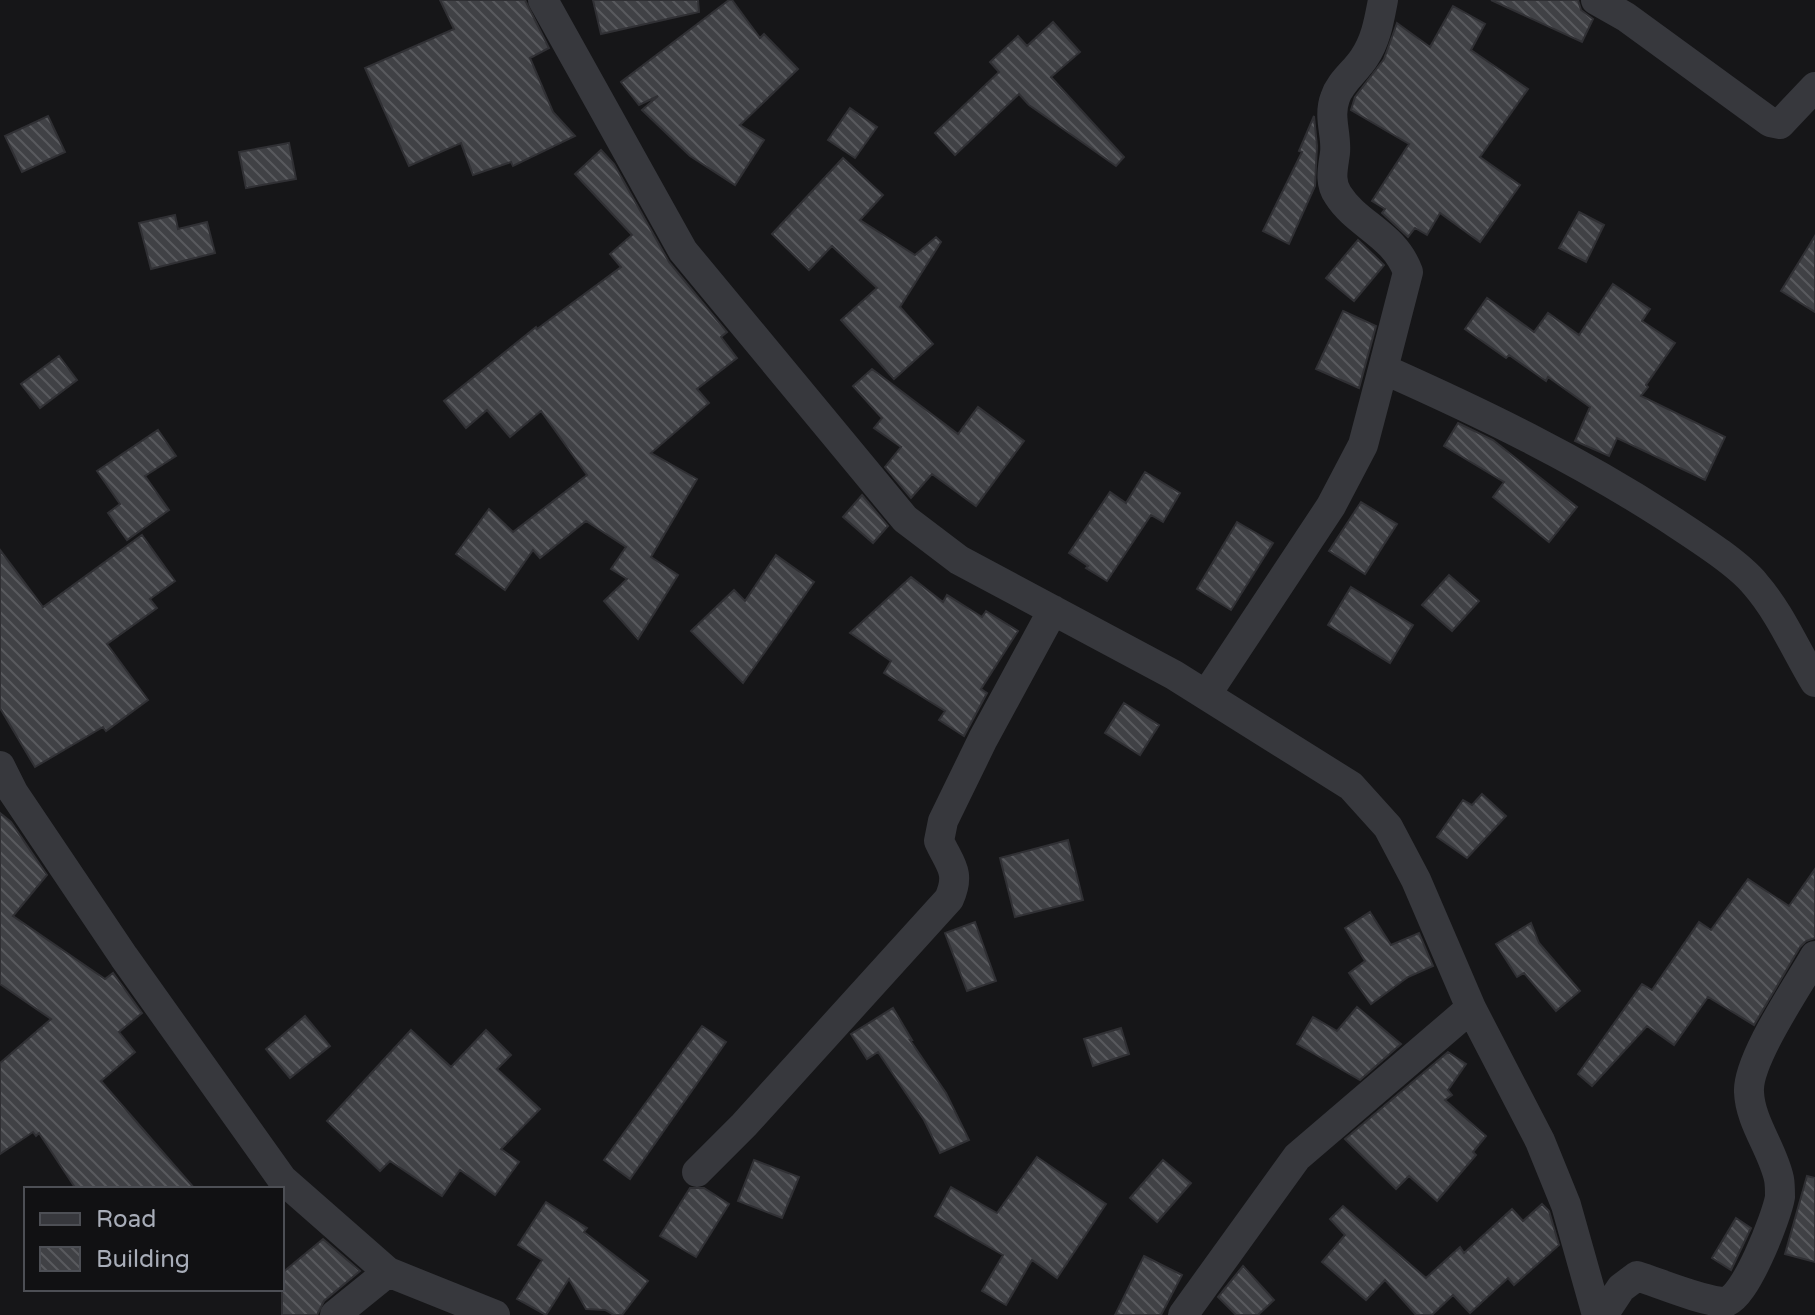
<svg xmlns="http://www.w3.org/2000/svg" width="1815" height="1315" font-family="'Varela Round',sans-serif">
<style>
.building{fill:url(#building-back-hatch);stroke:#303034;stroke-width:2}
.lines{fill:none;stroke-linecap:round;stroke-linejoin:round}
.street{stroke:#37383d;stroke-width:30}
</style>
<defs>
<pattern id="building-back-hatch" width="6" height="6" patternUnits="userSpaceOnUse" patternTransform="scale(2)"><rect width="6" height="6" fill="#404145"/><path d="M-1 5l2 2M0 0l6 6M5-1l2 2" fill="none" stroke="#595a5e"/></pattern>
</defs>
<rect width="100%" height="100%" fill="#161618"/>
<path class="building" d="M 440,0 L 525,0 L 549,48 L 530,58 L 553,112 L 575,136 L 513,166 L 511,162 L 473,175 L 461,143 L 409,166 L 365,68 L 454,29 Z
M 593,0 L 698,0 L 699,12 L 601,34 Z
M 729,0 L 732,0 L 760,38 L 764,34 L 798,69 L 740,125 L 764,140 L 735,185 L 690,156 L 642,110 L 658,96 L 639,105 L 621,82 Z
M 1491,0 L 1578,0 L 1581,10 L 1593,19 L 1582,42 Z
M 1453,6 L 1485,24 L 1471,50 L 1528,89 L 1480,157 L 1520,185 L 1480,242 L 1440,213 L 1427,235 L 1415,228 L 1408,237 L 1382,213 L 1385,209 L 1372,201 L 1409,144 L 1351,110 L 1355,97 L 1384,59 L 1397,23 L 1430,47 Z
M 1053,22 L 1080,52 L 1051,77 L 1124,157 L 1116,166 L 1029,105 L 1019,94 L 955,155 L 935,133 L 999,72 L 990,62 L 1018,36 L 1027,46 Z
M 850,108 L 877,127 L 855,158 L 828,140 Z
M 48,116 L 65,152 L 22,172 L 5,136 Z
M 1314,116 L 1317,146 L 1315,186 L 1289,244 L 1263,231 L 1302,152 L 1299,151 Z
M 289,143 L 296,179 L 246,188 L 239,152 Z
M 601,150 L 614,164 L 669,262 L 727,332 L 721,337 L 737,358 L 697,389 L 709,403 L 651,453 L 697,479 L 651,557 L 678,575 L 638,639 L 604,601 L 627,579 L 611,569 L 626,547 L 586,521 L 540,558 L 533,550 L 505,590 L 456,554 L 489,509 L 513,532 L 587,475 L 541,411 L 510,437 L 487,410 L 466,428 L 444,401 L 536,327 L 537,329 L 621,267 L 610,254 L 632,235 L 575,174 Z
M 843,158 L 883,195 L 860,220 L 915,255 L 936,237 L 941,242 L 900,307 L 933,344 L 894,379 L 841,320 L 877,288 L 832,246 L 809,270 L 772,234 Z
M 1579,212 L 1604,225 L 1586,262 L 1559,248 Z
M 175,215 L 178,229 L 207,222 L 215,253 L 151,269 L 139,223 Z
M 1815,236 L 1815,312 L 1781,291 Z
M 1358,240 L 1384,265 L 1354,301 L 1326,278 Z
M 1613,284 L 1650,309 L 1642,321 L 1675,343 L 1646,385 L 1648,387 L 1641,396 L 1725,437 L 1705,480 L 1617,438 L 1609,456 L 1575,441 L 1590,407 L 1548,377 L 1546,381 L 1509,355 L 1506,358 L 1465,329 L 1487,298 L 1534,332 L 1548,313 L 1579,335 Z
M 1343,311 L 1376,326 L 1359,388 L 1316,369 Z
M 59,356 L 77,380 L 40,408 L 21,384 Z
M 872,369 L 958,434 L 978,407 L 1024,441 L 976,506 L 932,474 L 911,498 L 885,467 L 901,447 L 874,428 L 882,418 L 853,386 Z
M 1458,423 L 1493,440 L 1577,507 L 1549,542 L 1493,497 L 1504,482 L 1444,446 Z
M 158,430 L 176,456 L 145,476 L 169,510 L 127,540 L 108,513 L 120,504 L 97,471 Z
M 1145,472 L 1180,493 L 1163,522 L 1151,515 L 1107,581 L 1086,568 L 1088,566 L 1069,553 L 1110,492 L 1126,503 Z
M 862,495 L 888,526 L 873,543 L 843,517 Z
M 1361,502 L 1397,524 L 1365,574 L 1329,551 Z
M 1237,522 L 1273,543 L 1231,610 L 1197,589 Z
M 142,535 L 175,581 L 150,599 L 157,608 L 107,644 L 148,700 L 106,731 L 103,727 L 35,767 L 0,708 L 0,550 L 43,607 Z
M 776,555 L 814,582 L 743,683 L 691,631 L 734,590 L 745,601 Z
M 1449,575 L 1479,601 L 1452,631 L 1422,605 Z
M 911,577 L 943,602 L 947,595 L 982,617 L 986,611 L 1018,631 L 981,689 L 987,693 L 964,736 L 939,720 L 945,711 L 884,673 L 891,661 L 850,633 Z
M 1351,587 L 1413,625 L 1390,663 L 1328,625 Z
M 1124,703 L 1159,725 L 1140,755 L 1105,733 Z
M 1482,794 L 1506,816 L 1467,858 L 1437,837 L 1463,800 L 1472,805 Z
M 0,813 L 11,822 L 47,875 L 13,916 L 105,979 L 113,973 L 142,1013 L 119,1032 L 135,1052 L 101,1081 L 195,1189 L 76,1189 L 39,1133 L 36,1136 L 33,1132 L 0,1154 L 0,1063 L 51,1019 L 0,984 Z
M 1068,840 L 1083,900 L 1015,917 L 1000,858 Z
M 1815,869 L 1815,938 L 1806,941 L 1800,947 L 1754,1025 L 1708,997 L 1674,1045 L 1647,1026 L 1592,1086 L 1578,1074 L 1642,984 L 1652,990 L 1699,922 L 1711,930 L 1748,879 L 1789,906 Z
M 1370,912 L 1391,945 L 1419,933 L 1433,966 L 1408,977 L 1371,1004 L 1349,973 L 1365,961 L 1345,928 Z
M 975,922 L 996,981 L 967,991 L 945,933 Z
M 1531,923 L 1539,943 L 1580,991 L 1556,1011 L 1524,973 L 1517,977 L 1496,944 Z
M 1357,1007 L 1401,1044 L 1360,1080 L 1297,1044 L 1313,1017 L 1337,1031 Z
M 893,1008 L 912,1040 L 910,1040 L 946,1093 L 969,1140 L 940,1153 L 924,1120 L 878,1052 L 867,1059 L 851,1034 Z
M 305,1016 L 330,1046 L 290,1078 L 266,1049 Z
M 702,1026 L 726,1042 L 630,1179 L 604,1160 Z
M 1121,1028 L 1129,1054 L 1093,1066 L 1084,1039 Z
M 411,1030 L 451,1067 L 486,1030 L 511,1055 L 497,1069 L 540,1109 L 501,1149 L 519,1162 L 495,1195 L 460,1170 L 442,1196 L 390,1161 L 380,1171 L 327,1121 Z
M 1448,1052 L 1466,1064 L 1448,1090 L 1452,1095 L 1445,1100 L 1486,1136 L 1473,1152 L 1476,1155 L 1437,1201 L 1409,1176 L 1396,1189 L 1345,1139 Z
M 1037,1157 L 1106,1204 L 1057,1278 L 1032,1260 L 1006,1305 L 982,1291 L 1003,1255 L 935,1216 L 951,1187 L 997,1213 Z
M 754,1160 L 799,1177 L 782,1218 L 738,1201 Z
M 1163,1160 L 1191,1183 L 1157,1222 L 1130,1198 Z
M 1807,1176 L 1815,1178 L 1815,1262 L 1785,1254 Z
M 690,1188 L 704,1188 L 729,1204 L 696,1257 L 660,1236 Z
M 546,1202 L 587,1228 L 584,1232 L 648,1281 L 622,1315 L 614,1315 L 605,1310 L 586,1309 L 569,1279 L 546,1315 L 517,1299 L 542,1260 L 518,1245 Z
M 1542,1204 L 1549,1211 L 1559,1245 L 1514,1285 L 1508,1278 L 1470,1313 L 1453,1295 L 1432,1315 L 1416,1315 L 1385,1280 L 1366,1300 L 1322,1262 L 1345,1235 L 1330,1219 L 1343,1206 L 1426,1278 L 1460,1247 L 1464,1253 L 1512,1209 L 1523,1221 Z
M 1736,1218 L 1751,1228 L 1731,1270 L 1712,1258 Z
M 323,1239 L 360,1271 L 324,1301 L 317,1315 L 282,1315 L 282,1273 Z
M 1144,1256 L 1182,1275 L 1161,1315 L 1115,1315 Z
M 1243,1266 L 1274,1300 L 1258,1315 L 1236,1315 L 1218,1297 Z"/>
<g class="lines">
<path class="street" d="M 543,0 L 683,251 L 905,519 L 959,560 L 1174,675 L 1351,786 L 1388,827 L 1416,880 L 1471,1008 L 1540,1141 L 1566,1205 L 1597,1315
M 1596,0 L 1626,17 L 1770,122 L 1780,124 L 1815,87
M 1383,369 L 1408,272 C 1394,234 1357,225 1338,195 C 1329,182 1333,168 1335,153 C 1337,135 1328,117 1335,98 C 1340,82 1355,72 1364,58 C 1376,40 1379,21 1383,0
M 1206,695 L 1331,506 L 1363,445 L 1383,369 C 1482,413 1577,459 1668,518 C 1692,534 1737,562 1755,584 C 1781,614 1795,649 1815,682
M 0,766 L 13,792 L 124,957 L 282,1179 L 388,1272 L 495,1315
M 697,1172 L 744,1125 L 949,899 C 961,872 950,865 939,841 L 943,821 L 983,739 L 1053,610
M 335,1315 L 388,1272
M 1183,1315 L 1297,1157 L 1471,1008
M 1603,1315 L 1621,1288 L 1637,1276 C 1659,1283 1704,1302 1725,1302 C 1744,1301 1777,1216 1780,1197 C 1780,1191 1780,1184 1779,1179 C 1773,1150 1750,1122 1749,1092 C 1747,1060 1798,986 1815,956"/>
</g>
<rect x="24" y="1187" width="260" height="104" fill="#111113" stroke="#4d4f55" stroke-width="2"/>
<rect x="40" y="1213" width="40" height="12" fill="#37383d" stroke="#4d4f55" stroke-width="2"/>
<text x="96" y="1227" font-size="24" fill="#a8adb8">Road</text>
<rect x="40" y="1247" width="40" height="24" fill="url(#building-back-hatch)" stroke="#4d4f55" stroke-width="2"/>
<text x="96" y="1267" font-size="24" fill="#a8adb8">Building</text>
</svg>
